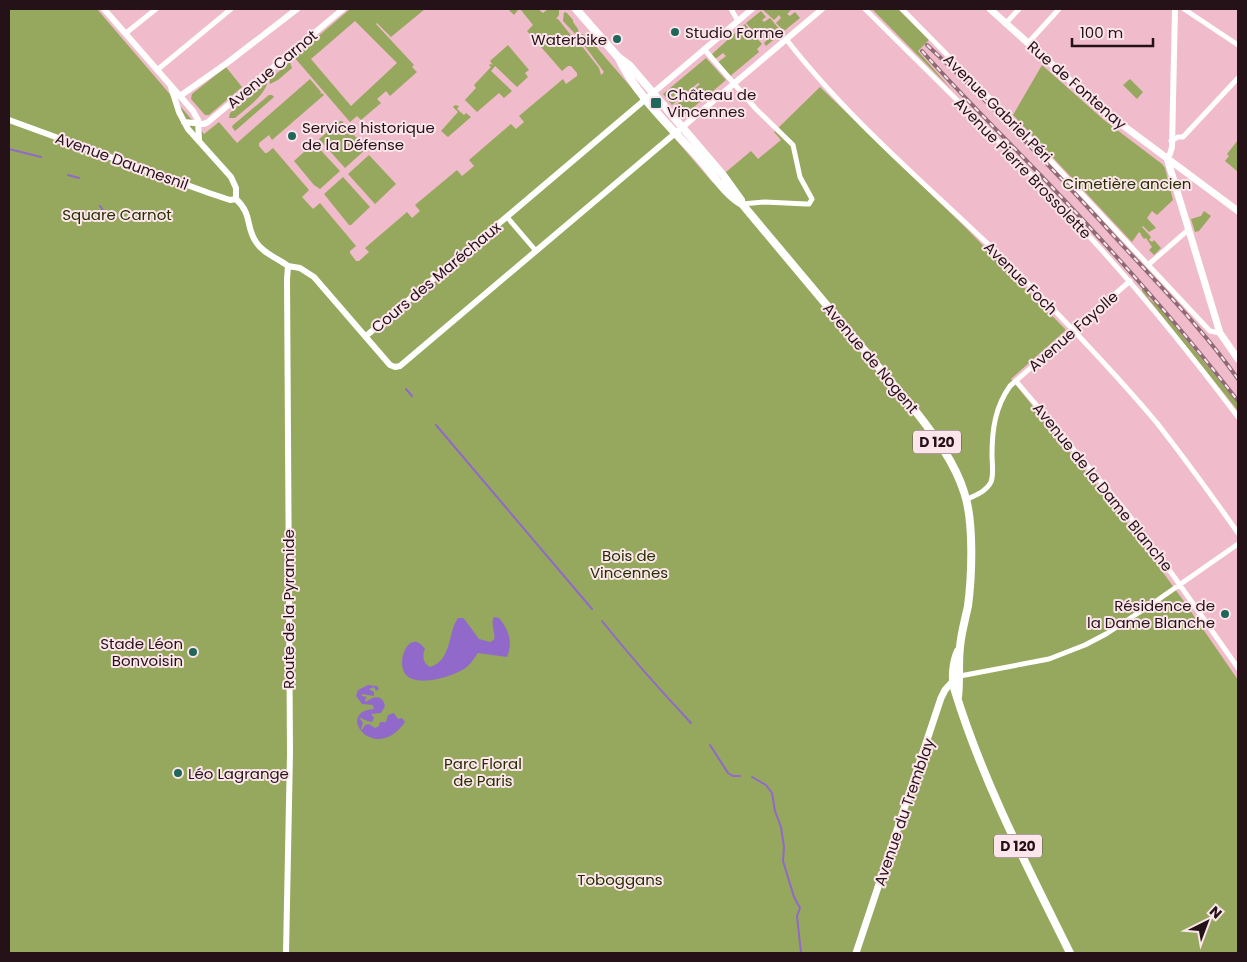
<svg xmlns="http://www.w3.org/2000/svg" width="1247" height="962" font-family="Poppins,sans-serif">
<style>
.green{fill:#96a85d;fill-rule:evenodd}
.water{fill:#9069ca}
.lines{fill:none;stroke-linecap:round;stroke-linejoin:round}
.stream{stroke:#9069ca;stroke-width:2}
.minor{stroke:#fff;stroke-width:5}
.tertiary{stroke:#fff;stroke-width:6}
.secondary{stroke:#fff;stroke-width:7}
.primary{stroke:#fff;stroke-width:8}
.rail-casing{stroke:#8f6a75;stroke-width:4}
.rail{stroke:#fce6eb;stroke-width:2;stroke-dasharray:5.5;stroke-linecap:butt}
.poi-dot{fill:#1f665b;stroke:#fce6eb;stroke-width:2}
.labels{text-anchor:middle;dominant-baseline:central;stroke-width:4;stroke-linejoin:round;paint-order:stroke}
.shield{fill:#fce6eb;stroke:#665257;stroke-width:1}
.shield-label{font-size:14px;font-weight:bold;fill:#251218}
.poi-label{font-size:15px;fill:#251218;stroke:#fce6eb;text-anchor:start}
.street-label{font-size:15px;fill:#251218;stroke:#fce6eb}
.park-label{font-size:15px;fill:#262f00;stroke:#fce6eb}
</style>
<rect width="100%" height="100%" fill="#f0bbca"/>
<path class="green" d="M 9,9 L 97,9 L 204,134 L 219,122 L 237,143 L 310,79 L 321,92 L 320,94 L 322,93 L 324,95 L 272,140 L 269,135 L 259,143 L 259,146 L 265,153 L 267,153 L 273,148 L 309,190 L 302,197 L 313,209 L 320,203 L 356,246 L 350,251 L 350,253 L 356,261 L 359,261 L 369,252 L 365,248 L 407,212 L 412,218 L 420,211 L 415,205 L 457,170 L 462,176 L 473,167 L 474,166 L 469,160 L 511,124 L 516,129 L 524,122 L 519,116 L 563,79 L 566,84 L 577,76 L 577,73 L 571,66 L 568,66 L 562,71 L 527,31 L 533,25 L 521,10 L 518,10 L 514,15 L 508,9 L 538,9 L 543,13 L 548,9 L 559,10 L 559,15 L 556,19 L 558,19 L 578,44 L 581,45 L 599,68 L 601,75 L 604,72 L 581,41 L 581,36 L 582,34 L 587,36 L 713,183 L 751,151 L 758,159 L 781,140 L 774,132 L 820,87 L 964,226 L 1066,330 L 1011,379 L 1124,519 L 1183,600 L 1238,680 L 1238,953 L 9,953 Z
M 350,9 L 425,9 L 391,37 L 377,23 L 376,24 L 414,65 L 412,67 L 417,72 L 390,96 L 386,91 L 377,99 L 381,103 L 361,120 L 357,116 L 350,122 L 294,57 ZM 355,21 L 397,63 L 351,106 L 311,59 Z
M 762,9 L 792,9 L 787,14 L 790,16 L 795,12 L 800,18 L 784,31 L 776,23 L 781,18 L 779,15 L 774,20 Z
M 872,9 L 898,9 L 929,40 L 918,51 L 952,90 Z
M 761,11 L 766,17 L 762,20 L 764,22 L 770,18 L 780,30 L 774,34 L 777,37 L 766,46 L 764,43 L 769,38 L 766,36 L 761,40 L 746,23 Z
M 564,12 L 567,13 L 573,20 L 573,22 L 578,29 L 579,38 L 563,21 Z
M 745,24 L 752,33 L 747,37 L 749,40 L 755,36 L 762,44 L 757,49 L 759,52 L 729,77 L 717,63 L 726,56 L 723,53 L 714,60 L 711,55 Z
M 508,45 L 529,70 L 525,73 L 528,77 L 517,87 L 495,66 L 491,71 L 512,91 L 504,98 L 499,93 L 477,112 L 465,100 L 462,103 L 476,88 L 474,85 L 491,67 L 489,65 L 491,64 L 493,65 L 490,61 Z
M 706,58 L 726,80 L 713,91 L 714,93 L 709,97 L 708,95 L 682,117 L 674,107 L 700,84 L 698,83 L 672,105 L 663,94 Z
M 290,62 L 292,68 L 278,80 L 270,84 L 269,80 Z
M 1042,65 L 1104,120 L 1162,164 L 1165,168 L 1173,200 L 1157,215 L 1152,211 L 1147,218 L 1156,228 L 1149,232 L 1143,226 L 1142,227 L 1151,237 L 1149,240 L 1152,242 L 1154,240 L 1161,248 L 1154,255 L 1149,250 L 1152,247 L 1146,238 L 1144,239 L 1141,235 L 1141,234 L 1139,232 L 1132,242 L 1013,115 Z
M 226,67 L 242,87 L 209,115 L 205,115 L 191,99 L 192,94 Z
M 1130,79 L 1143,92 L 1137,99 L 1123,85 Z
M 268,81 C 264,97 247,107 235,118 L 229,118 L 230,113 Z
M 269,95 L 272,95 L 274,97 L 235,131 L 232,127 L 233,125 Z
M 455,105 L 459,106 L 457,109 L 464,115 L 466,113 L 471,117 L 448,137 L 441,131 L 458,112 L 453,107 Z
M 340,121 L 342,121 L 366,149 L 345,168 L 319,139 Z
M 1238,140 L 1238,172 L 1225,161 L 1229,156 L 1227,154 Z
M 314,143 L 340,171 L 320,189 L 314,185 L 294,161 Z
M 369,155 L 396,184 L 375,204 L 348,174 Z
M 343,177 L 370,207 L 351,225 L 349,225 L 324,194 Z
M 1204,211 L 1211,216 L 1199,231 L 1195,232 L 1191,219 L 1201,216 Z
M 1142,287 L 1149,296 L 1148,297 L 1154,303 L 1155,302 L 1232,396 L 1238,404 L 1238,411 L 1142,291 Z"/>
<path class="water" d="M 494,617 L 499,618 C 509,630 513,642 507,657 L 478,653 C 475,657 472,662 468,666 C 457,676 413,690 404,672 C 397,657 411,628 425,649 C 422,656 423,663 430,667 C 452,661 448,631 458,618 L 463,618 L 465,620 L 479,639 L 490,642 L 494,640 C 496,633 490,624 494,617 Z
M 368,685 L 377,686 L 379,689 L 376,691 L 374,687 L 369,689 L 374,692 L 374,696 L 362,694 L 362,696 L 367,697 L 365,700 L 366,702 C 374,695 383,695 385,706 L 381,713 L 371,714 L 374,718 L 372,722 L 367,721 L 359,717 L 363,723 L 361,729 L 362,730 L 365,725 L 369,724 L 375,728 L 379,726 L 380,722 L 386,722 L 388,715 L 394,713 L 398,719 L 402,718 L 405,722 C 374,766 334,711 374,709 L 373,705 L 362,704 L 356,696 L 358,690 Z"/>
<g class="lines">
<path class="stream" d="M 9,149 L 41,157
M 68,175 L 79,178
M 100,206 L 107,216 L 111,220
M 406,389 L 412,396
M 436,425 L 592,609
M 602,621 C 630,656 660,690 691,723
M 710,745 L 728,773 L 733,776 L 740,776
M 752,777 L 766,785 L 772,793 L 775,811 L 781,827 L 784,847 L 783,861 L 794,897 L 800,908 L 797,916 L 801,953"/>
<path class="minor" d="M 731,9 L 738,21
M 865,9 L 961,104 C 964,111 976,119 982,125 C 1009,152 1036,179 1062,207 C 1125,273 1183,344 1238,417
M 902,9 L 1036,145 L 1210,331 L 1220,333
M 1184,9 L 1238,45
M 1006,23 L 1019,9
M 126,33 L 156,9
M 786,39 C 855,128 944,199 1023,278 C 1069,325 1115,373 1157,423 C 1185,459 1212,496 1238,533
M 1028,43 L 1059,9
M 704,49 L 756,109 L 793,145 L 800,177 L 812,199 L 809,204 L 806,204 L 765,202 L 742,204
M 157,70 L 231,9
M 1171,141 L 1178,137 L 1183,137 L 1238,78
M 507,217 L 536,251
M 1148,265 L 1188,230
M 1016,381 L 1125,510 L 1175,578 L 1238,668
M 966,500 C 975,495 986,492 991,482 C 994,474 992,463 992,455 C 992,430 995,407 1010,386 L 1130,281
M 960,676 L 1049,659 L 1085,645 L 1106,634 L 1152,604 L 1238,544"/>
<path class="tertiary" d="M 104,9 L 193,111 L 198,120 L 199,141
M 171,87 L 179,112 L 188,129 L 231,177 L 236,188 L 236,199
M 180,96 L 227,63 L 297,9
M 9,120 L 209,193 L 230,200 L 236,199
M 184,122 L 204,124 L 208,122 L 343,9
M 1167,158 L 1170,154 L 1172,147 L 1175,9
M 236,199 C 253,215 245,226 256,242 C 263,253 277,258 288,266
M 288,266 L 300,268 L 314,277 L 390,365 L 395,367 L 400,366 L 822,9
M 366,336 L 752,9
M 286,953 L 290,753 L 287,279 L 288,266"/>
<path class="secondary" d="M 990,9 L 1105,112 L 1238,211
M 1167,158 L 1220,333 L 1238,359
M 856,953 L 941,698 L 945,690 L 955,679"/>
<path class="primary" d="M 576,9 L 618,57 L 630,66 L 723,175 L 741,200
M 618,57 C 637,97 673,129 702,162 C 714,176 726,195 742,204 L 917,413 C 935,436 955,463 964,492 C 974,520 972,576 968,606 C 965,620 961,634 960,647 C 958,664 960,681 958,697
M 958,651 C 953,662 951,679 955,691 C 983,782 1028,868 1070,953"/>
<g class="rail-casing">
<path id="rail" d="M 927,45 C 996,109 1061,177 1124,247 C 1164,290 1204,331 1238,379
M 922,51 C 963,97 1006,139 1048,183 C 1115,253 1179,325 1238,401"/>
</g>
<use href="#rail" class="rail"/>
</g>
<g class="poi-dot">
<circle cx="675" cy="32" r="5"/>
<circle cx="617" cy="39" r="5"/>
<rect x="650" y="97" width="12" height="12" rx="2.5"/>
<circle cx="292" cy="136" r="5"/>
<circle cx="1225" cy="614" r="5"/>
<circle cx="193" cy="652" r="5"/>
<circle cx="178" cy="773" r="5"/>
</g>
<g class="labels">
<g class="shield">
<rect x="913" y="430.5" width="48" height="23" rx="4"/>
<rect x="994" y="834.5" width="48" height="23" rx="4"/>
</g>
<g class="shield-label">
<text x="937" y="442">D 120</text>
<text x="1018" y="846">D 120</text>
</g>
<g class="poi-label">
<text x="685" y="32">Studio Forme</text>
<text x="607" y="39" text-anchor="end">Waterbike</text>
<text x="667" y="94">Château de<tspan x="667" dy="17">Vincennes</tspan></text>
<text x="302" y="127">Service historique<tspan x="302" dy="17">de la Défense</tspan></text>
<text x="1215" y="605" text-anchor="end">Résidence de<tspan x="1215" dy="17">la Dame Blanche</tspan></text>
<text x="183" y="643" text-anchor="end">Stade Léon<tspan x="183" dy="17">Bonvoisin</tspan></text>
<text x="188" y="773">Léo Lagrange</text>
</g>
<g class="street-label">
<text transform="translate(272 69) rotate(-40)">Avenue Carnot</text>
<text transform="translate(1077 85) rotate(41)">Rue de Fontenay</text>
<text transform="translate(998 108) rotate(45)">Avenue Gabriel Péri</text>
<text transform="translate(122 161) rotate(20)">Avenue Daumesnil</text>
<text transform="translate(1023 168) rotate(46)">Avenue Pierre Brossolette</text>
<text transform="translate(436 277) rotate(-40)">Cours des Maréchaux</text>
<text transform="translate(1021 278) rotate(45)">Avenue Foch</text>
<text transform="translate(1073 331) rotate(-41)">Avenue Fayolle</text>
<text transform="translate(871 358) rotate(50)">Avenue de Nogent</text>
<text transform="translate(1103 487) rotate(51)">Avenue de la Dame Blanche</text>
<text transform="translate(288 609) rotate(-90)">Route de la Pyramide</text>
<text transform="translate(904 812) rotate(-71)">Avenue du Tremblay</text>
</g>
<g class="park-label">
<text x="1127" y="183">Cimetière ancien</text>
<text x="117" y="214">Square Carnot</text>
<text x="629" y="555">Bois de<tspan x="629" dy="17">Vincennes</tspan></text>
<text x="483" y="763">Parc Floral<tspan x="483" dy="17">de Paris</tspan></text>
<text x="620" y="879">Toboggans</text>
</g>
</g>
<rect width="1247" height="962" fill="none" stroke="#251218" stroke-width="20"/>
<g transform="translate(1207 922) rotate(42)" stroke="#fce6eb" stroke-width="4" paint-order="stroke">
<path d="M0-4L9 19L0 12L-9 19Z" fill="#251218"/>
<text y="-8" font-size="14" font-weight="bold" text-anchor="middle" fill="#251218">N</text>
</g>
<path d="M1072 38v8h81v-8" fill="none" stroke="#251218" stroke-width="2.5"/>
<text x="1080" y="38" font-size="15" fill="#251218" stroke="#fce6eb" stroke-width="4" paint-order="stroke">100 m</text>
</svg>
